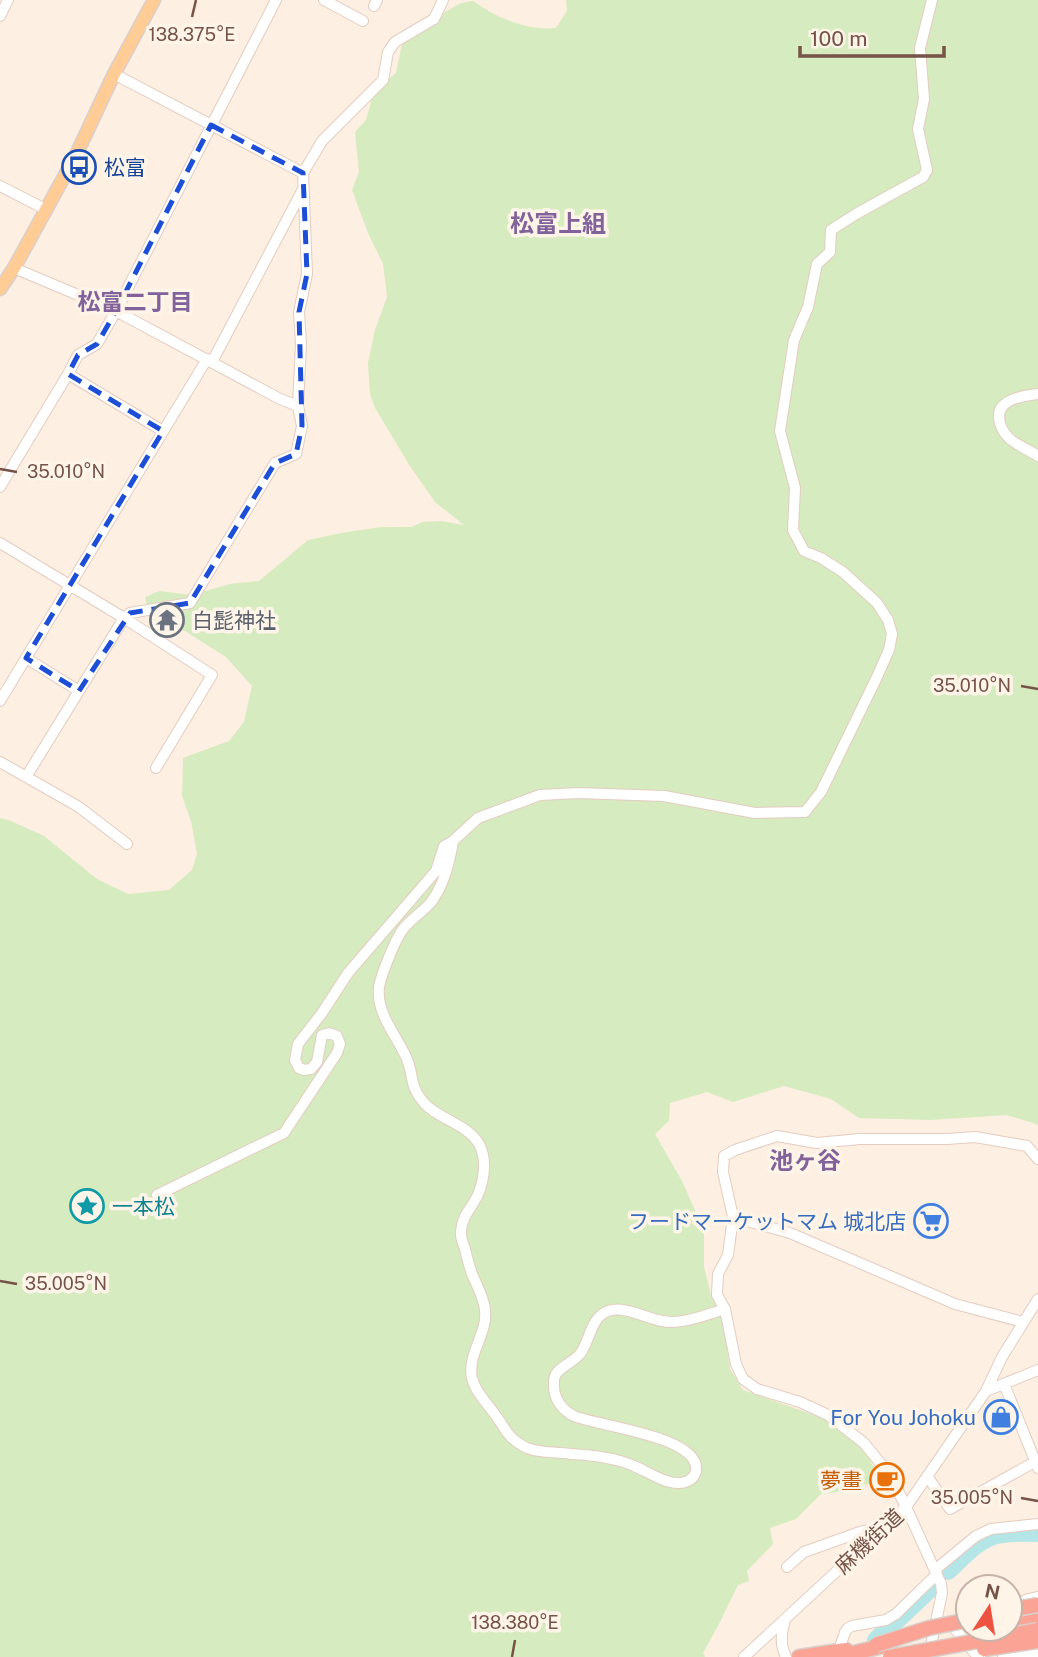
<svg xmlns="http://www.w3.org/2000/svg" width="1038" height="1657" font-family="'Public Sans','Noto Sans JP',sans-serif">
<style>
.green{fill:#d6ebbf}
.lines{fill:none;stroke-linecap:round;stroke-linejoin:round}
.river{stroke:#b5e6e7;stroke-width:18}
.minor-casing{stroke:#e4ccc0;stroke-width:12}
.major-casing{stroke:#d9cfcb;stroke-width:15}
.highway-casing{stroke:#d9cfcb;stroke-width:17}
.minor{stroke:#fff;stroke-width:10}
.major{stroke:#ffcc96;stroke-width:12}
.highway{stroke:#fba495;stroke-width:14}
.highway-bridge-casing{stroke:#d9cfcb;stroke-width:17;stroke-linecap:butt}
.highway-bridge{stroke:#fba495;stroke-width:14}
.marked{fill:none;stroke:#1d4ed8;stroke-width:5;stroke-dasharray:14 9;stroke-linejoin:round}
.ticks{fill:none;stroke:#765247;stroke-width:2.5}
.labels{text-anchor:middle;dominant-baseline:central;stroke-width:7;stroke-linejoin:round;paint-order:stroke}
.transit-label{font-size:21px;fill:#164399;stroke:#fff4e8;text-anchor:start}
.worship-label{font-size:21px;fill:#5b616d;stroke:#fff4e8;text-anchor:start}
.culture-label{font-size:21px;fill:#0d838f;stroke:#fff4e8;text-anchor:start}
.shop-label{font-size:21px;fill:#366cbe;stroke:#fff4e8;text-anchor:end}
.food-label{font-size:21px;fill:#c56008;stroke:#fff4e8;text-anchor:end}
.street-label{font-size:21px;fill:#765247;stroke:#fff4e8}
.neighbourhood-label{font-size:23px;font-weight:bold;fill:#81629a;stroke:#fff4e8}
.quarter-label{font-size:24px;font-weight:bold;fill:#81629a;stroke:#fff4e8}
.ticks-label{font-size:18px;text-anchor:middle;fill:#765247;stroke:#fff4e8;stroke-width:7;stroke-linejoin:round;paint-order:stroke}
</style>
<rect width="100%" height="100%" fill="#fdefe1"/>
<path class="green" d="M 566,0 L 1038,0 L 1038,1126 L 1036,1124 L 1007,1115 L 931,1120 L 859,1118 L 831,1099 L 784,1086 L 733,1102 L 707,1092 L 670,1103 L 669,1121 L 655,1134 L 682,1181 L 704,1231 L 704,1267 L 711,1295 L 723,1321 L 730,1369 L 743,1390 L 811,1414 L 843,1427 L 869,1455 L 871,1463 L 884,1480 L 870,1484 L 855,1486 L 845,1491 L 821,1494 L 796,1519 L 770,1528 L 773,1544 L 747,1571 L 749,1581 L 738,1585 L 719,1624 L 703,1653 L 705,1657 L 0,1657 L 0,818 L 11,821 L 44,836 L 97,879 L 128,894 L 169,890 L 192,870 L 197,854 L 191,821 L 182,796 L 183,758 L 229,741 L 244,722 L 252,686 L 226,657 L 147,607 L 145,597 L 159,591 L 192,595 L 230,584 L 259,581 L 308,540 L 341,533 L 381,527 L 412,527 L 422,522 L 441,521 L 464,525 L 435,502 L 410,466 L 375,408 L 370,394 L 368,363 L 375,330 L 387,297 L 383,264 L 368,233 L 352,190 L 359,172 L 355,132 L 366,120 L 374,91 L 396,73 L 402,44 L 411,31 L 461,3 L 473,1 C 497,18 527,31 556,28 L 567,11 Z"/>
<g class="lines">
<path class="river" d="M 948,1571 C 984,1537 986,1531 1038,1533
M 876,1640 L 928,1591"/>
<g class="minor-casing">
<path id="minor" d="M 324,0 L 363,21
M 374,6 L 377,0
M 0,16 L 8,0
M 114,74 L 303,173
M 0,186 L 45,209
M 14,268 L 116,311 L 280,399 L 298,406
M 212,362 L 303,189
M 68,374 L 163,431
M 1038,394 C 1021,396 993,400 1000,423 C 1001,428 1005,434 1009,438 C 1016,445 1029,450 1038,456
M 0,487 L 68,374 L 78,355 L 97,344 L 116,311 L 276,0
M 0,543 L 124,618 L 212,675 L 156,768
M 26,658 L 79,691
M 0,701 L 207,359
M 0,762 L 79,807 L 127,844
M 26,777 L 124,618 L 130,613 L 190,603 L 275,463 L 296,454 L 302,426 L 298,406 L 301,344 L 299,312 L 307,274 L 303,173 L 322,141 L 383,80 L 388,52 L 395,42 L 434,19 L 443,0
M 453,841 C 450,861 444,884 432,901 C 424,911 412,918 404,928 C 396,937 381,975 379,987 C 376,1014 396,1034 406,1057 C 415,1077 408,1085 425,1104 C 440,1120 470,1125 480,1146 C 488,1163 483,1188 474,1202 C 468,1212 462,1218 461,1231 C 460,1237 463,1243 465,1249 C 467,1257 469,1266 472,1274 C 477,1286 484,1297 485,1310 C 488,1333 467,1354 472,1378 C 475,1392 488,1404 496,1416 C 501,1422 505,1431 511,1437 C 514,1440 522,1446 527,1448 C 538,1453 559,1452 571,1454 C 591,1455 616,1458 634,1466 C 649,1472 671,1489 688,1481 C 692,1479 695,1476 696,1471 C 701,1436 597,1426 574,1416 C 562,1410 554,1399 554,1386 C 554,1380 553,1379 556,1374 C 560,1367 573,1362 580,1354 C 589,1342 590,1324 601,1315 C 618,1301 643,1318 662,1321 C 683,1325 705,1315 725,1309
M 157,1195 L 284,1133 L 337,1053 L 340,1044 L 337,1036 L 329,1033 L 322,1035 L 317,1062 L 311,1069 L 304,1070 L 299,1068 L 295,1060 L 298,1044 L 322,1013 L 348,973 L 436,871 L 444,846 L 453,841 L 478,818 L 540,795 L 578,793 L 664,796 L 755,813 L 805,812 L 821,792 L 876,679 L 889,650 L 892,634 L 888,620 L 877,603 L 843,572 L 821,558 L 804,551 L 793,530 L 795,488 L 780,431 L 794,340 L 808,307 L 817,264 L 830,252 L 831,230 L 856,214 L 923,177 L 927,170 L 918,129 L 924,99 L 920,48 L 932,0
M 733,1217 L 790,1233 L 955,1304 L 1023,1322
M 1004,1384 L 1038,1468
M 986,1391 L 1038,1370
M 927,1476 L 950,1509 L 1038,1460
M 787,1567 L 804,1552 L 860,1532 L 885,1527
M 936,1569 L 976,1536 L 991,1529 L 1038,1524
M 1015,1609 C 1020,1600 1028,1599 1038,1597
M 785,1620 C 781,1634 780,1644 786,1657
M 955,1629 L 978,1657
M 841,1644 L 845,1632 L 848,1628 L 852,1626 L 886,1620 L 896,1614 L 937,1574
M 929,1655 L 942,1593 L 941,1584 L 906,1507 L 890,1475 L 864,1443 L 828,1415 L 800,1402 L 757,1389 L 743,1379 L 736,1364 L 725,1309 L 717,1295 L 718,1274 L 728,1255 L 733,1217 L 723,1172 L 724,1156 L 735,1150 L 777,1136 L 817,1143 L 860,1139 L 947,1139 L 975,1137 L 1027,1146 L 1038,1159
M 744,1657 L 906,1507 L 986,1391 L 1002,1357 L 1038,1299
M 1003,1657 L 1038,1652"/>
</g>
<g class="major-casing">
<path id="major" d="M 0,289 L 14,268 L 76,155 L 114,74 L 154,0"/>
</g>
<g class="highway-casing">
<path id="highway" d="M 1010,1621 L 1038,1617
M 799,1657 L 846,1650
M 837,1657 L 887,1645"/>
</g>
<use href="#minor" class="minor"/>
<use href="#major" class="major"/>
<use href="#highway" class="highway"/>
<g class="highway-bridge-casing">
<path id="highway-bridge" d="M 1010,1610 L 1038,1605
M 876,1645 L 929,1628 L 968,1620
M 984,1649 L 1038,1641
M 890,1657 L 1038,1630"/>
</g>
<use href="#highway-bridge" class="highway-bridge"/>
</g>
<path class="marked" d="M 211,125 L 303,173 L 307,274 L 299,312 L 302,426 L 296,454 L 275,463 L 190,603 L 130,613 L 79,691 L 26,658 L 163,431 L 68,374 L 78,355 L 97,344 L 116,311 Z"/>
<path class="ticks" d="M 192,17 L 196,0M 0,469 L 17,472M 1021,686 L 1038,689M 0,1281 L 17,1284M 1021,1498 L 1038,1501M 512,1657 L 515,1640"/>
<defs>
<g id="bus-ring" transform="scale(1.75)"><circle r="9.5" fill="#fff4e8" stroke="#1a4fb4" stroke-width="1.5"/><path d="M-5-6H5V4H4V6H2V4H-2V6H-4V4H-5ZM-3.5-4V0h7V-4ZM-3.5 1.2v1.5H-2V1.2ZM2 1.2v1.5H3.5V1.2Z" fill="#1a4fb4"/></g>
<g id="temple-ring" transform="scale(1.75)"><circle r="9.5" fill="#fff4e8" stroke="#6b7280" stroke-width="1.5"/><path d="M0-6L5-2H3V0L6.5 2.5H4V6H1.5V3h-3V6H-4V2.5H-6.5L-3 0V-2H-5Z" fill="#6b7280"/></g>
<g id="sight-ring" transform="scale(1.75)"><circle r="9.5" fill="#fff4e8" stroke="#0f9aa8" stroke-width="1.5"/><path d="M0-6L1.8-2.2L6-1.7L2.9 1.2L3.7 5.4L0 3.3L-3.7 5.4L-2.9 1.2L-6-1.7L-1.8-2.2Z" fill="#0f9aa8"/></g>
<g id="supermarket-ring" transform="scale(1.75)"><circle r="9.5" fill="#fff4e8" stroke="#3f7fe0" stroke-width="1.5"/><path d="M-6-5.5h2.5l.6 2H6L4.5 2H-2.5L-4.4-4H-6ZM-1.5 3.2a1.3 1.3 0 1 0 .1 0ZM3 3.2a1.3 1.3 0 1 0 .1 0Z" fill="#3f7fe0"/></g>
<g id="shop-ring" transform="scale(1.75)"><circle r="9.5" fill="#fff4e8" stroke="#3f7fe0" stroke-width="1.5"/><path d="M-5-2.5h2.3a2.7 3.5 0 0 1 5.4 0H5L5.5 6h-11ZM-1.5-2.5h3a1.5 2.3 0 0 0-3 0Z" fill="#3f7fe0"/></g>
<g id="cafe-ring" transform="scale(1.75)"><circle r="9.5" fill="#fff4e8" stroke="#e8710a" stroke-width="1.5"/><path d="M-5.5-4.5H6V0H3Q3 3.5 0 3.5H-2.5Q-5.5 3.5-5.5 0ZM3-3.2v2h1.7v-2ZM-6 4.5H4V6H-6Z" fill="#e8710a"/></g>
</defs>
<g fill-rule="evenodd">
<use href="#bus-ring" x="79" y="167"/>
<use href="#temple-ring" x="167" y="620"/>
<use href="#sight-ring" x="87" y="1206"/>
<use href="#supermarket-ring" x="931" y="1221"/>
<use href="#shop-ring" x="1001" y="1417"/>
<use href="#cafe-ring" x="887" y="1480"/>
</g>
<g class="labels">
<g class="transit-label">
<text x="104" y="167">松富</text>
</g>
<g class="worship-label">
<text x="192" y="620">白髭神社</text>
</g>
<g class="culture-label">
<text x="112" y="1206">一本松</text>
</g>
<g class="shop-label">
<text x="906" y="1221">フードマーケットマム 城北店</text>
<text x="976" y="1417">For You Johoku</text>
</g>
<g class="food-label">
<text x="862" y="1480">夢畫</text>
</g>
<g class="street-label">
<text transform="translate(869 1541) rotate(-43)">麻機街道</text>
</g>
<g class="neighbourhood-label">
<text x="135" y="301">松富二丁目</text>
</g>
<g class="quarter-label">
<text x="558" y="223">松富上組</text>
<text x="805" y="1160">池ヶ谷</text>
</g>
</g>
<g class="ticks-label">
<text x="192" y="41">138.375°E</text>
<text x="66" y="478">35.010°N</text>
<text x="972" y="692">35.010°N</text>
<text x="66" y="1290">35.005°N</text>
<text x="972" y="1504">35.005°N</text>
<text x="515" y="1629">138.380°E</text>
</g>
<g transform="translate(989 1608) rotate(12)"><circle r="33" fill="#fff4e8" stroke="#c8b3a8" stroke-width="2"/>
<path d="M0-5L12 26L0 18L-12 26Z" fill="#ed5340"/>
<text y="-10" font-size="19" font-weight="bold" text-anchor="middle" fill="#765247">N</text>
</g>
<path d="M800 46v10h144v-10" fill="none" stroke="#765247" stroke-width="3.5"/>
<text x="810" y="46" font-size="21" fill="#765247" stroke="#fff4e8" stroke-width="5" paint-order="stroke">100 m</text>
</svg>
